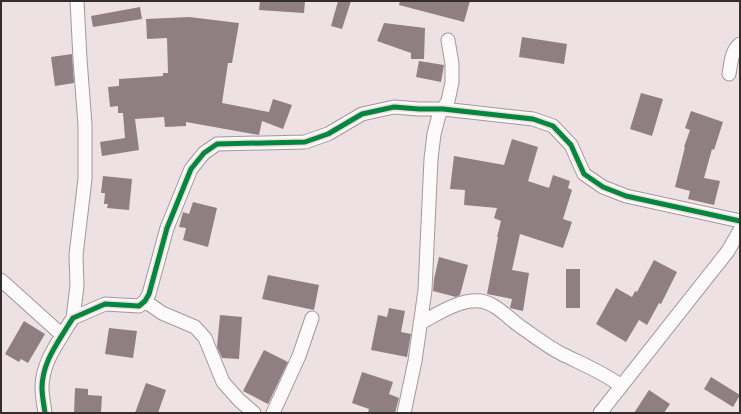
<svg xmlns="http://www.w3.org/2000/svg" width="741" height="414" font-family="Raleway,sans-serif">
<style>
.building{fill:#8f7f83}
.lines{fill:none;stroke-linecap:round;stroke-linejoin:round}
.street-casing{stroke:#a2989a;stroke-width:15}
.street{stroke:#fcfafb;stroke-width:13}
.cycleway-casing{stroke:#f4dbe0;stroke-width:8}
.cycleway{stroke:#00873e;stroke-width:5}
</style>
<rect width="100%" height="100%" fill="#eee1e4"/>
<path class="building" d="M 260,1 L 305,1 L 304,13 L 259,10 Z
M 338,1 L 351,1 L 342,29 L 331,26 Z
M 400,1 L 470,1 L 464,22 L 399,5 Z
M 140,7 L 142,19 L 93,27 L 91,16 Z
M 189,17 L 239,23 L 232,63 L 228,63 L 222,103 L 269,112 L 273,99 L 292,105 L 283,129 L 262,121 L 259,135 L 186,122 L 186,126 L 165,127 L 164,117 L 135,119 L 139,150 L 102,156 L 100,142 L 125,138 L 123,113 L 118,113 L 118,106 L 110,107 L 108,87 L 119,86 L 119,79 L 163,76 L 163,73 L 168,73 L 167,38 L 147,39 L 146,19 Z
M 384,23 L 425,28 L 424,59 L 411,59 L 411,53 L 377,41 Z
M 522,37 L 567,44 L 564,64 L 519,57 Z
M 72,54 L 74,83 L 55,86 L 51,57 Z
M 419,61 L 444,65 L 441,82 L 416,77 Z
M 641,93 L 663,99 L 652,136 L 630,129 Z
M 691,111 L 723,122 L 714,150 L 712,149 L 704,178 L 720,181 L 714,205 L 688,199 L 690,191 L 675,187 L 685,147 L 684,147 L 690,130 L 685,128 Z
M 512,139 L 538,147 L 528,181 L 549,188 L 553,175 L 570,181 L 568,188 L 572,190 L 563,219 L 572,222 L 563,248 L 520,234 L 512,270 L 529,273 L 523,311 L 510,308 L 512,299 L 487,294 L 498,237 L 497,237 L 501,221 L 494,218 L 497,208 L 464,205 L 465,190 L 450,189 L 454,156 L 504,165 Z
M 103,176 L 132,179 L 129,210 L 107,208 L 108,204 L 104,204 L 105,193 L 101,193 Z
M 193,202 L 217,208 L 208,247 L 183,240 L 186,228 L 179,227 L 183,212 L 189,214 Z
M 439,257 L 468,265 L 460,295 L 456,297 L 433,291 L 434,279 Z
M 654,260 L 677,272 L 661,304 L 659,303 L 647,325 L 639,320 L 626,342 L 596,324 L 616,288 L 632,297 L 635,291 L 637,292 Z
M 566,269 L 580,269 L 580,308 L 566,308 Z
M 268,275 L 319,285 L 314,310 L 262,299 Z
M 389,308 L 405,311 L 401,332 L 411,334 L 407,357 L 371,350 L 378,315 L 387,317 Z
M 220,315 L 242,317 L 239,359 L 222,358 L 217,347 Z
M 24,321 L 45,334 L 28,363 L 21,359 L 19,362 L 5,354 Z
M 109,328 L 137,331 L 133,358 L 105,354 Z
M 264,350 L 288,362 L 268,404 L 243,391 Z
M 362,372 L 393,382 L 389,394 L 399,398 L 395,413 L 368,413 L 369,409 L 352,403 Z
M 711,377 L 740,395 L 733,407 L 704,389 Z
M 146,383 L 166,390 L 158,413 L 135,413 Z
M 75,388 L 88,389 L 88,395 L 102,396 L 101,413 L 74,413 Z
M 649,390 L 670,404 L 664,413 L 634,413 Z"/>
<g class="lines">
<g class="street-casing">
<path id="street" d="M 729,74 C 731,64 731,51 740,44
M 1,280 L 62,335
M 145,301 L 162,313 L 195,327 L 205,338 L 223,382 L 239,400 L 254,413
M 73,318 L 77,286 L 76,255 L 85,179 L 85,125 L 80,59 L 77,1
M 420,323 C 438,314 459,299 480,301 C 496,303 508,318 521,327 C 534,336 548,347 562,354 C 582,364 603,372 621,386
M 45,413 C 44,405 42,396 42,388 C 42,363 57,344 69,324 L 73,318 L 105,304 L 139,306 L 145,301 L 149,294 L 167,228 L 191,169 L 204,153 L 217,144 L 305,142 L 328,134 L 362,114 L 394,107 L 419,109 L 443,109 L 533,119 L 553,126 L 571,145 L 584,174 L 603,187 L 626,196 L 740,221
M 273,413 L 299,356 L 312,318
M 404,413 L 415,361 L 425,290 L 431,159 L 434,134 L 439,115 L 448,101 L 452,82 L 452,64 L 448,40
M 600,413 L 728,251 L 740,230"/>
</g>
<use href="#street" class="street"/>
<g class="cycleway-casing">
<path id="cycleway" d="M 45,413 C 44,405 42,396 42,388 C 42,363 57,344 69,324 L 73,318 L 105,304 L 139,306 L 145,301 L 149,294 L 167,228 L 191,169 L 204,153 L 217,144 L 305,142 L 328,134 L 362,114 L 394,107 L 419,109 L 443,109 L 533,119 L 553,126 L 571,145 L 584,174 L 603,187 L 626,196 L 740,221"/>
</g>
<use href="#cycleway" class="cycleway"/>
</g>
<rect width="741" height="414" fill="none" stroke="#352c2d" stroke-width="4"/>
</svg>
